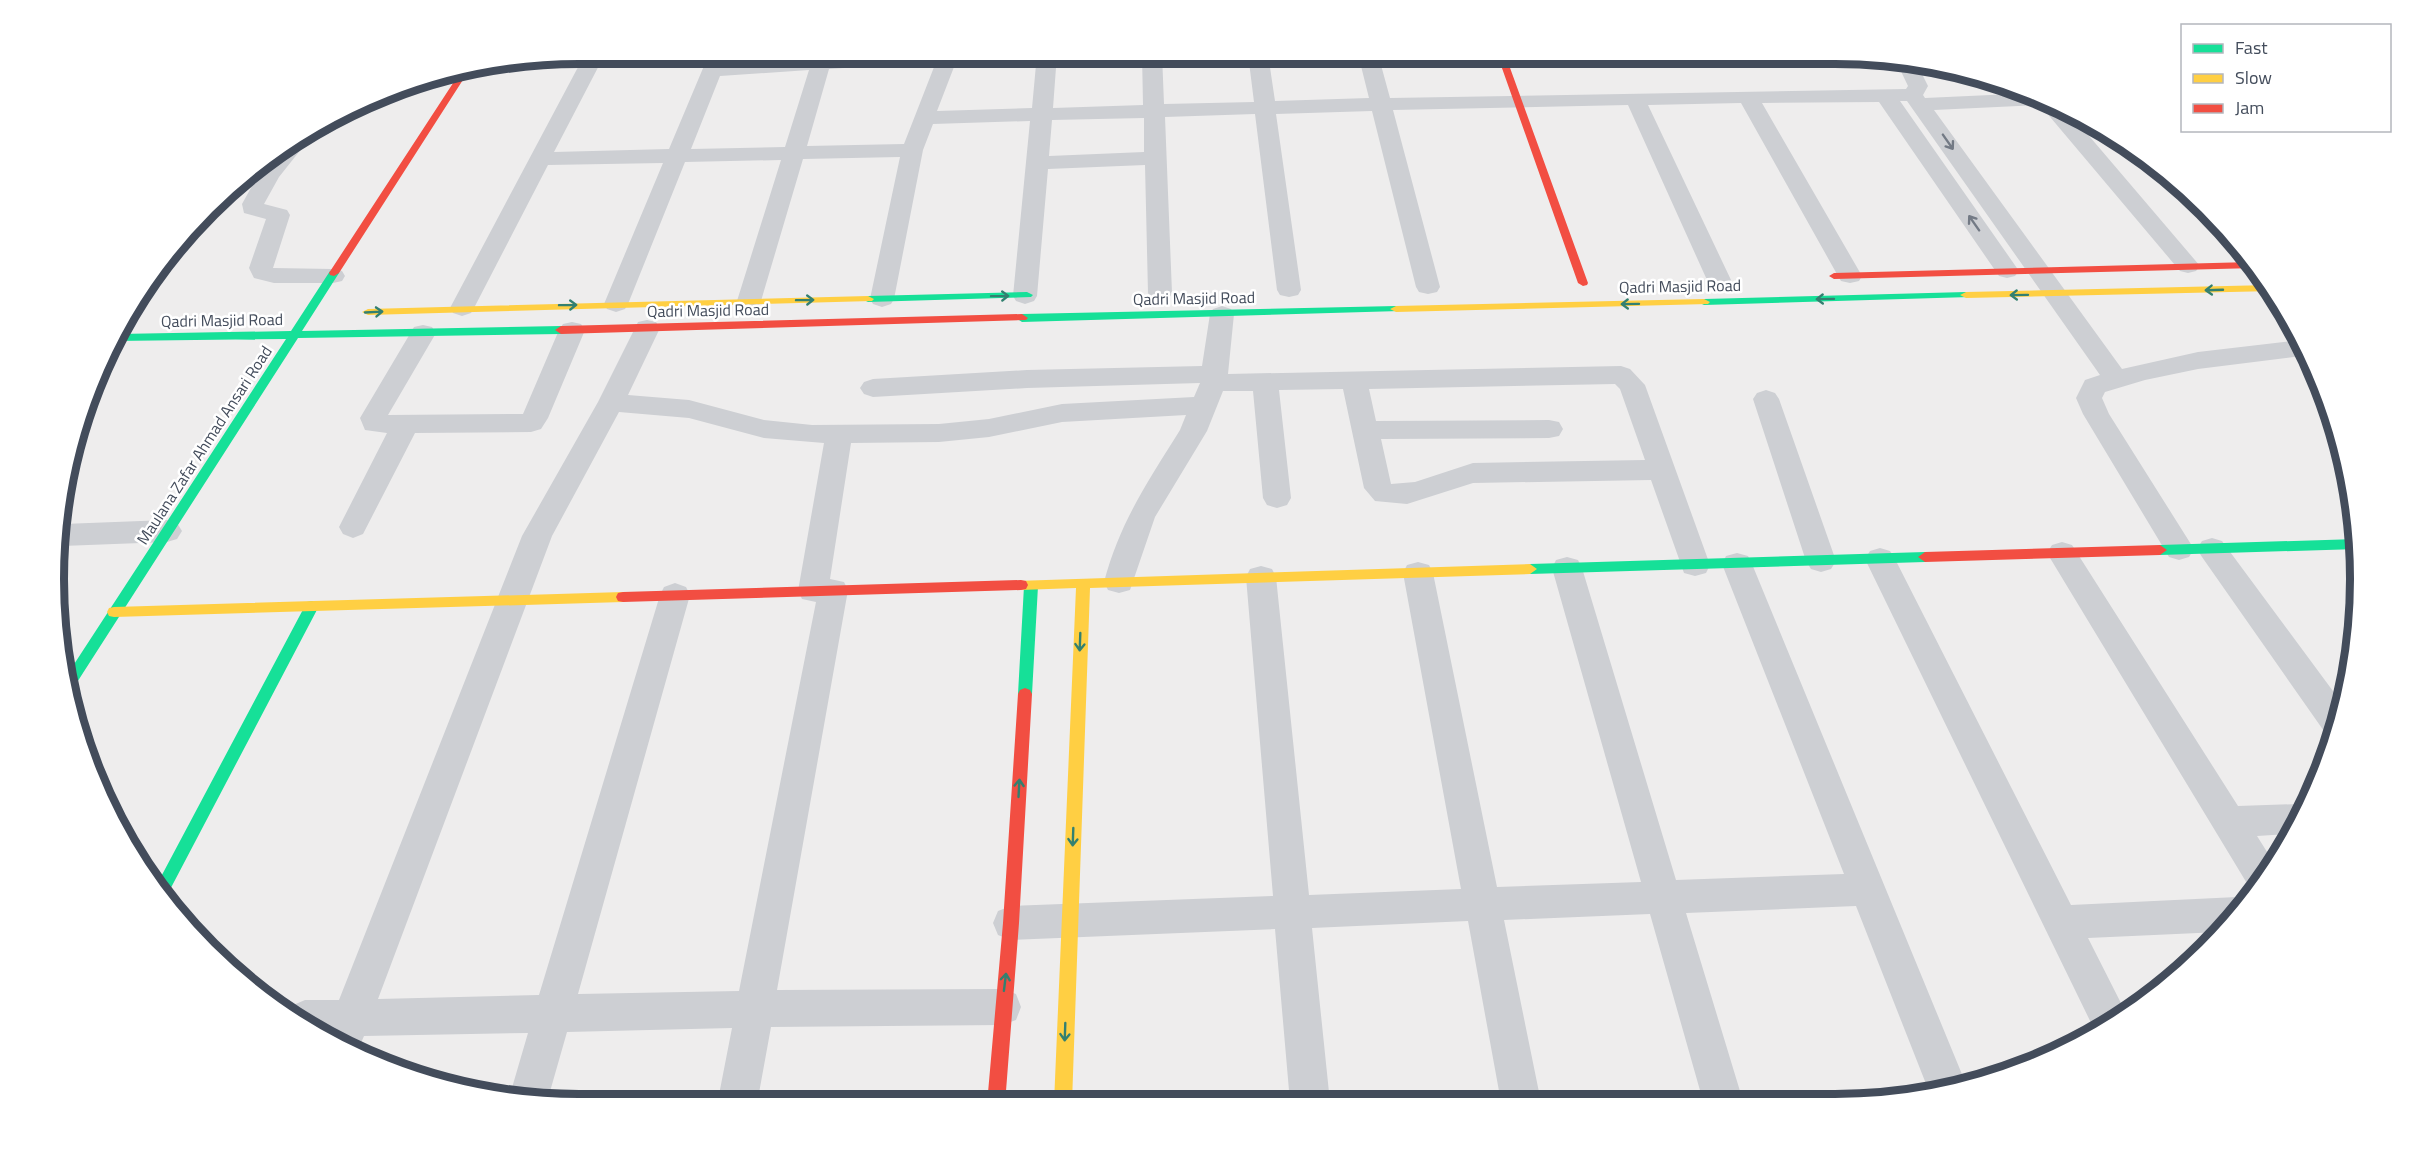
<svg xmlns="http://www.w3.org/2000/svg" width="2415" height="1159" font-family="'Titillium Web',sans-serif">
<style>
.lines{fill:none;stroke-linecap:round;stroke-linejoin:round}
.street{fill:#cdcfd3;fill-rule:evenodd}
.fast{fill:#16e098;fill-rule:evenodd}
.slow{fill:#ffcf43;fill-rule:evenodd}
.jam{fill:#f24e42;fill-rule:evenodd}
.oneway{stroke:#737a85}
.oneway2{stroke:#338070}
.labels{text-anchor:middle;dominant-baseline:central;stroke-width:5;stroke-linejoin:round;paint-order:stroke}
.street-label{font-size:16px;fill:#434c5b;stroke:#fff}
.rim{fill:none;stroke:#434c5b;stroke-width:8}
</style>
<rect width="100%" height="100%" fill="#eeeded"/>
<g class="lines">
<path class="street" d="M 585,54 L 605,54 L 554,152 L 669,149 L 709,54 L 729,54 L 725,63 L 870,54 L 959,54 L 937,111 L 1032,108 L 1037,54 L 1057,54 L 1053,108 L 1143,105 L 1142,54 L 1162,54 L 1164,104 L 1254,102 L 1248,54 L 1268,54 L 1275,101 L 1369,98 L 1358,54 L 1378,54 L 1390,98 L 1906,89 L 1908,86 L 1898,65 L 1901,60 L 1921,62 L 1918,66 L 1928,86 L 1923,95 L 1925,98 L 2034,93 L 2067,110 L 2200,266 L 2196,271 L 2188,273 L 2180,271 L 2040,105 L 1934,110 L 2122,369 L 2198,352 L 2301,340 L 2309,355 L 2198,369 L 2145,380 L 2105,392 L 2102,398 L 2109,414 L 2194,549 L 2189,557 L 2179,560 L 2169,557 L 2083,414 L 2076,398 L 2085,380 L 2100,375 L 1907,101 L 1900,101 L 2019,271 L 2015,276 L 2007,278 L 1999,276 L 1879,102 L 1762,103 L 1862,276 L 1859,281 L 1850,283 L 1841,281 L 1838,276 L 1741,103 L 1648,105 L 1731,280 L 1728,285 L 1719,287 L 1710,285 L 1707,280 L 1628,105 L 1393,110 L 1440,287 L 1437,292 L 1428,294 L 1419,292 L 1416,287 L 1372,111 L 1276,114 L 1301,290 L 1298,295 L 1289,297 L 1280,295 L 1277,290 L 1255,114 L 1165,117 L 1172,293 L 1169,298 L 1160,301 L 1151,298 L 1148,293 L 1145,165 L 1048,169 L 1037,296 L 1034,301 L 1025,304 L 1016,301 L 1013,296 L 1030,121 L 933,124 L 923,150 L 894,299 L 891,304 L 882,307 L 873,304 L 870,299 L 900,157 L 803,159 L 761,301 L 758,306 L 749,309 L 740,306 L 737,301 L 781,160 L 685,162 L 628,304 L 625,309 L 616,312 L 607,309 L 604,304 L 663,163 L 548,165 L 474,308 L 471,313 L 462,316 L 453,313 L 450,308 ZM 936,62 L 904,144 L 807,146 L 829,69 ZM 809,70 L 785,147 L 691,149 L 720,76 ZM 1144,118 L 1144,152 L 1049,156 L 1052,120 Z
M 303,139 L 306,143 L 279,177 L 264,204 L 287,210 L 290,215 L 273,268 L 333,269 L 342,271 L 345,276 L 342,281 L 333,283 L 274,283 L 254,278 L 249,268 L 266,219 L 244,213 L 242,204 L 258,175 L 274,155 Z
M 1222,306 L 1231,309 L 1234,314 L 1228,374 L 1621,366 L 1630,369 L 1645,385 L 1710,565 L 1706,573 L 1695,576 L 1684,573 L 1651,480 L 1473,483 L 1407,504 L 1375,501 L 1364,488 L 1343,389 L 1279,390 L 1291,498 L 1287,505 L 1277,508 L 1267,505 L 1263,498 L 1253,391 L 1223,391 L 1207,431 L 1155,517 L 1130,590 L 1119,593 L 1108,590 L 1104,582 C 1120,522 1147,483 1180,430 L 1186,415 L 1062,422 L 989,437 L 939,442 L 851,443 L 830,579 L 844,582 L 848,590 L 777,990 L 1002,989 L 1016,994 L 1021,1007 L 1016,1020 L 1002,1025 L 771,1027 L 757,1104 L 717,1105 L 732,1028 L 567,1032 L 547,1102 L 509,1098 L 528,1033 L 364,1036 L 357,1052 L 290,1010 L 291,1006 L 305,1000 L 339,1000 L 522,536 L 598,402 L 638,322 L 647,320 L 656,322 L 660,328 L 628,395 L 689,400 L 764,420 L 812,425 L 939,424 L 989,419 L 1062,404 L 1194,397 L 1200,383 L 1027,388 L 873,397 L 864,394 L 860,388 L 864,382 L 873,379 L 1027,370 L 1202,366 L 1210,314 L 1213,309 ZM 1615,384 L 1620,389 L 1645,460 L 1473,463 L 1415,482 L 1391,484 L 1381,439 L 1549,438 L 1559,436 L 1563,429 L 1559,422 L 1549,420 L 1376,421 L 1369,389 ZM 619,412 L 689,418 L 764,438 L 824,443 L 798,591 L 802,599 L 816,602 L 739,991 L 578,994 L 690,595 L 686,587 L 675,583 L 664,587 L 660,595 L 539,995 L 378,999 L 552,536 Z
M 572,322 L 581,324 L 585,330 L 548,418 L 541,429 L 531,432 L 415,433 L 363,534 L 353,538 L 343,534 L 339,527 L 387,433 L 365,430 L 360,418 L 414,327 L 423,325 L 432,327 L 436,333 L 388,415 L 523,414 L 559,330 L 563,324 Z
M 1766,390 L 1775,393 L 1779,399 L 1836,561 L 1831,569 L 1821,572 L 1811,569 L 1806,561 L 1753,399 L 1757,393 Z
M 167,520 L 177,523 L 182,531 L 177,539 L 167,542 L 62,546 L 63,524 Z
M 2212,538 L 2222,541 L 2344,706 L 2334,736 L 2326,734 L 2202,557 L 2197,549 L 2202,541 Z
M 2062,542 L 2072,545 L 2238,806 L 2299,804 L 2306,806 L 2290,834 L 2257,836 L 2274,863 L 2257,892 L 2251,890 L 2047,553 L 2052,545 Z
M 1880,548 L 1890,551 L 1895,559 L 2071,905 L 2237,897 L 2250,902 L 2220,932 L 2088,938 L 2126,1013 L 2095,1031 L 1865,559 L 1870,551 Z
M 1737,553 L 1748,556 L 1752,564 L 1966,1084 L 1930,1094 L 1856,906 L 1686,913 L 1743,1101 L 1703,1101 L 1650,914 L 1504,920 L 1541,1102 L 1501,1102 L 1468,921 L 1312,928 L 1330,1102 L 1290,1102 L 1275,929 L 1011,940 L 998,935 L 993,923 L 998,911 L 1011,906 L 1273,896 L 1246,577 L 1250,569 L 1261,566 L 1272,569 L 1276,577 L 1309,895 L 1461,889 L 1403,573 L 1407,565 L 1418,562 L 1429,565 L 1433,573 L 1497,887 L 1641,882 L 1552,568 L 1556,560 L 1567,557 L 1578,560 L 1582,568 L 1676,880 L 1844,874 L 1722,564 L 1726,556 Z"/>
<path class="fast" d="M 334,270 L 339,273 L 302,331 L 561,326 L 567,330 L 561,334 L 298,338 L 74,687 L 71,688 L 67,675 L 286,339 L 114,341 L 118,334 L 291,331 L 330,271 Z
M 1027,292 L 1033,295 L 1031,297 L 868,302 L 862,299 L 868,296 Z
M 1966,292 L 1970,293 L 1970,297 L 1704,305 L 1698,302 L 1704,299 Z
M 1396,306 L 1402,309 L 1400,311 L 1022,322 L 1016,318 L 1022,314 Z
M 2357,539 L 2358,549 L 2160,555 L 2153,550 L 2160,545 Z
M 1925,552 L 1932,557 L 1925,562 L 1530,574 L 1523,569 L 1530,564 Z
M 1031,581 L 1036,582 L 1038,586 L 1032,694 L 1030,698 L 1025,700 L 1020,698 L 1018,694 L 1024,586 L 1026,582 Z
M 312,601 L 317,602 L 319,606 L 164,901 L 155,888 L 307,602 Z"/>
<path class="slow" d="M 2270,285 L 2274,291 L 1966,298 L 1960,295 L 1966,292 Z
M 868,296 L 874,299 L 872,301 L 368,315 L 362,312 L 368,309 Z
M 1704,299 L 1710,302 L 1708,304 L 1396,312 L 1390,309 L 1396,306 Z
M 1530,564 L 1537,569 L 1530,574 L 1090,588 L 1072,1103 L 1054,1103 L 1076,588 L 1021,590 L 1016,589 L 1014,585 L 1016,581 Z
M 623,592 L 628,593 L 630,597 L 628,601 L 623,602 L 114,617 L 109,616 L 107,612 L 109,608 L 114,607 Z"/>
<path class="jam" d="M 1497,54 L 1505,54 L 1588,283 L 1587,285 L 1583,286 L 1578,283 Z
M 468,72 L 339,273 L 334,276 L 330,275 L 329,273 L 459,74 Z
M 2251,262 L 2256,268 L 1834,279 L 1829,276 L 1834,273 Z
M 1022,314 L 1028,318 L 1026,320 L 561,334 L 555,330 L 561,326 Z
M 2160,545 L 2167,550 L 2160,555 L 1925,562 L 1918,557 L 1925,552 Z
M 1021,580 L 1026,581 L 1028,585 L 1026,589 L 1021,590 L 623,602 L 618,601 L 616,597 L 618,593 L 623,592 Z
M 1025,688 L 1030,690 L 1032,694 L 1019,923 L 1005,1104 L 987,1104 L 1003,923 L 1018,694 L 1020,690 Z"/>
</g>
<defs><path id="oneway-shaft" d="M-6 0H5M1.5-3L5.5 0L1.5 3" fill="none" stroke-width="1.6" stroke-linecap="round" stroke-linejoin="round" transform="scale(1.5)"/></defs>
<g class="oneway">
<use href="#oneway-shaft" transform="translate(1948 142) rotate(55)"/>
<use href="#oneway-shaft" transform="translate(1974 223) rotate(-125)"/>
</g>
<g class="oneway2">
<use href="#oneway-shaft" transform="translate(2214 290) rotate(178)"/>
<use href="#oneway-shaft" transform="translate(2019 295) rotate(179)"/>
<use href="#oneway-shaft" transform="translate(1000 296) rotate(-1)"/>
<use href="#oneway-shaft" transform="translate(1825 299) rotate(179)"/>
<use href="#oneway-shaft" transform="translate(805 300) rotate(-1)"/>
<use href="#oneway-shaft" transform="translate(1630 304) rotate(179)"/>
<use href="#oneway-shaft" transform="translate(568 305) rotate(-1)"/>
<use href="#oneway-shaft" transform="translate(374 312) rotate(-3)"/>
<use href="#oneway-shaft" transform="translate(1080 642) rotate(92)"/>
<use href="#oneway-shaft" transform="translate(1019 788) rotate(-87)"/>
<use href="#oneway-shaft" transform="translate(1073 837) rotate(92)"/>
<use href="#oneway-shaft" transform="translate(1005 982) rotate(-83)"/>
<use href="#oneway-shaft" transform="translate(1065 1032) rotate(92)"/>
</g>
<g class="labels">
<g class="street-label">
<text transform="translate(1680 286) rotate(-1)">Qadri Masjid Road</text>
<text transform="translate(1194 298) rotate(-1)">Qadri Masjid Road</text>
<text transform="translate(708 310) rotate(-1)">Qadri Masjid Road</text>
<text transform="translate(222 320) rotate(-1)">Qadri Masjid Road</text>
<text transform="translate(204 445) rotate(-57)">Maulana Zafar Ahmad Ansari Road</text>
</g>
</g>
<path d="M0 0H2415V1159H0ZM579 64H1835A515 515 0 0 1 2350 579V579A515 515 0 0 1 1835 1094H579A515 515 0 0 1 64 579V579A515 515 0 0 1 579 64Z" fill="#fff" fill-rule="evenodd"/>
<path class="rim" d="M579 64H1835A515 515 0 0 1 2350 579V579A515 515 0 0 1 1835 1094H579A515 515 0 0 1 64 579V579A515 515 0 0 1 579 64Z"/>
<rect x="2181" y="24" width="210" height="108" fill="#ffffff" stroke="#b4b7bd" stroke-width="1.5"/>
<rect x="2193" y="44" width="30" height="9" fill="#16e098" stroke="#b4b7bd" stroke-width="1.5"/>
<text x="2235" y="54" font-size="18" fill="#434c5b">Fast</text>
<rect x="2193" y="74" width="30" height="9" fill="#ffcf43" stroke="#b4b7bd" stroke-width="1.5"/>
<text x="2235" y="84" font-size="18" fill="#434c5b">Slow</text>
<rect x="2193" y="104" width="30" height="9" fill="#f24e42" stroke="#b4b7bd" stroke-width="1.5"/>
<text x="2235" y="114" font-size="18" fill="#434c5b">Jam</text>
</svg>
